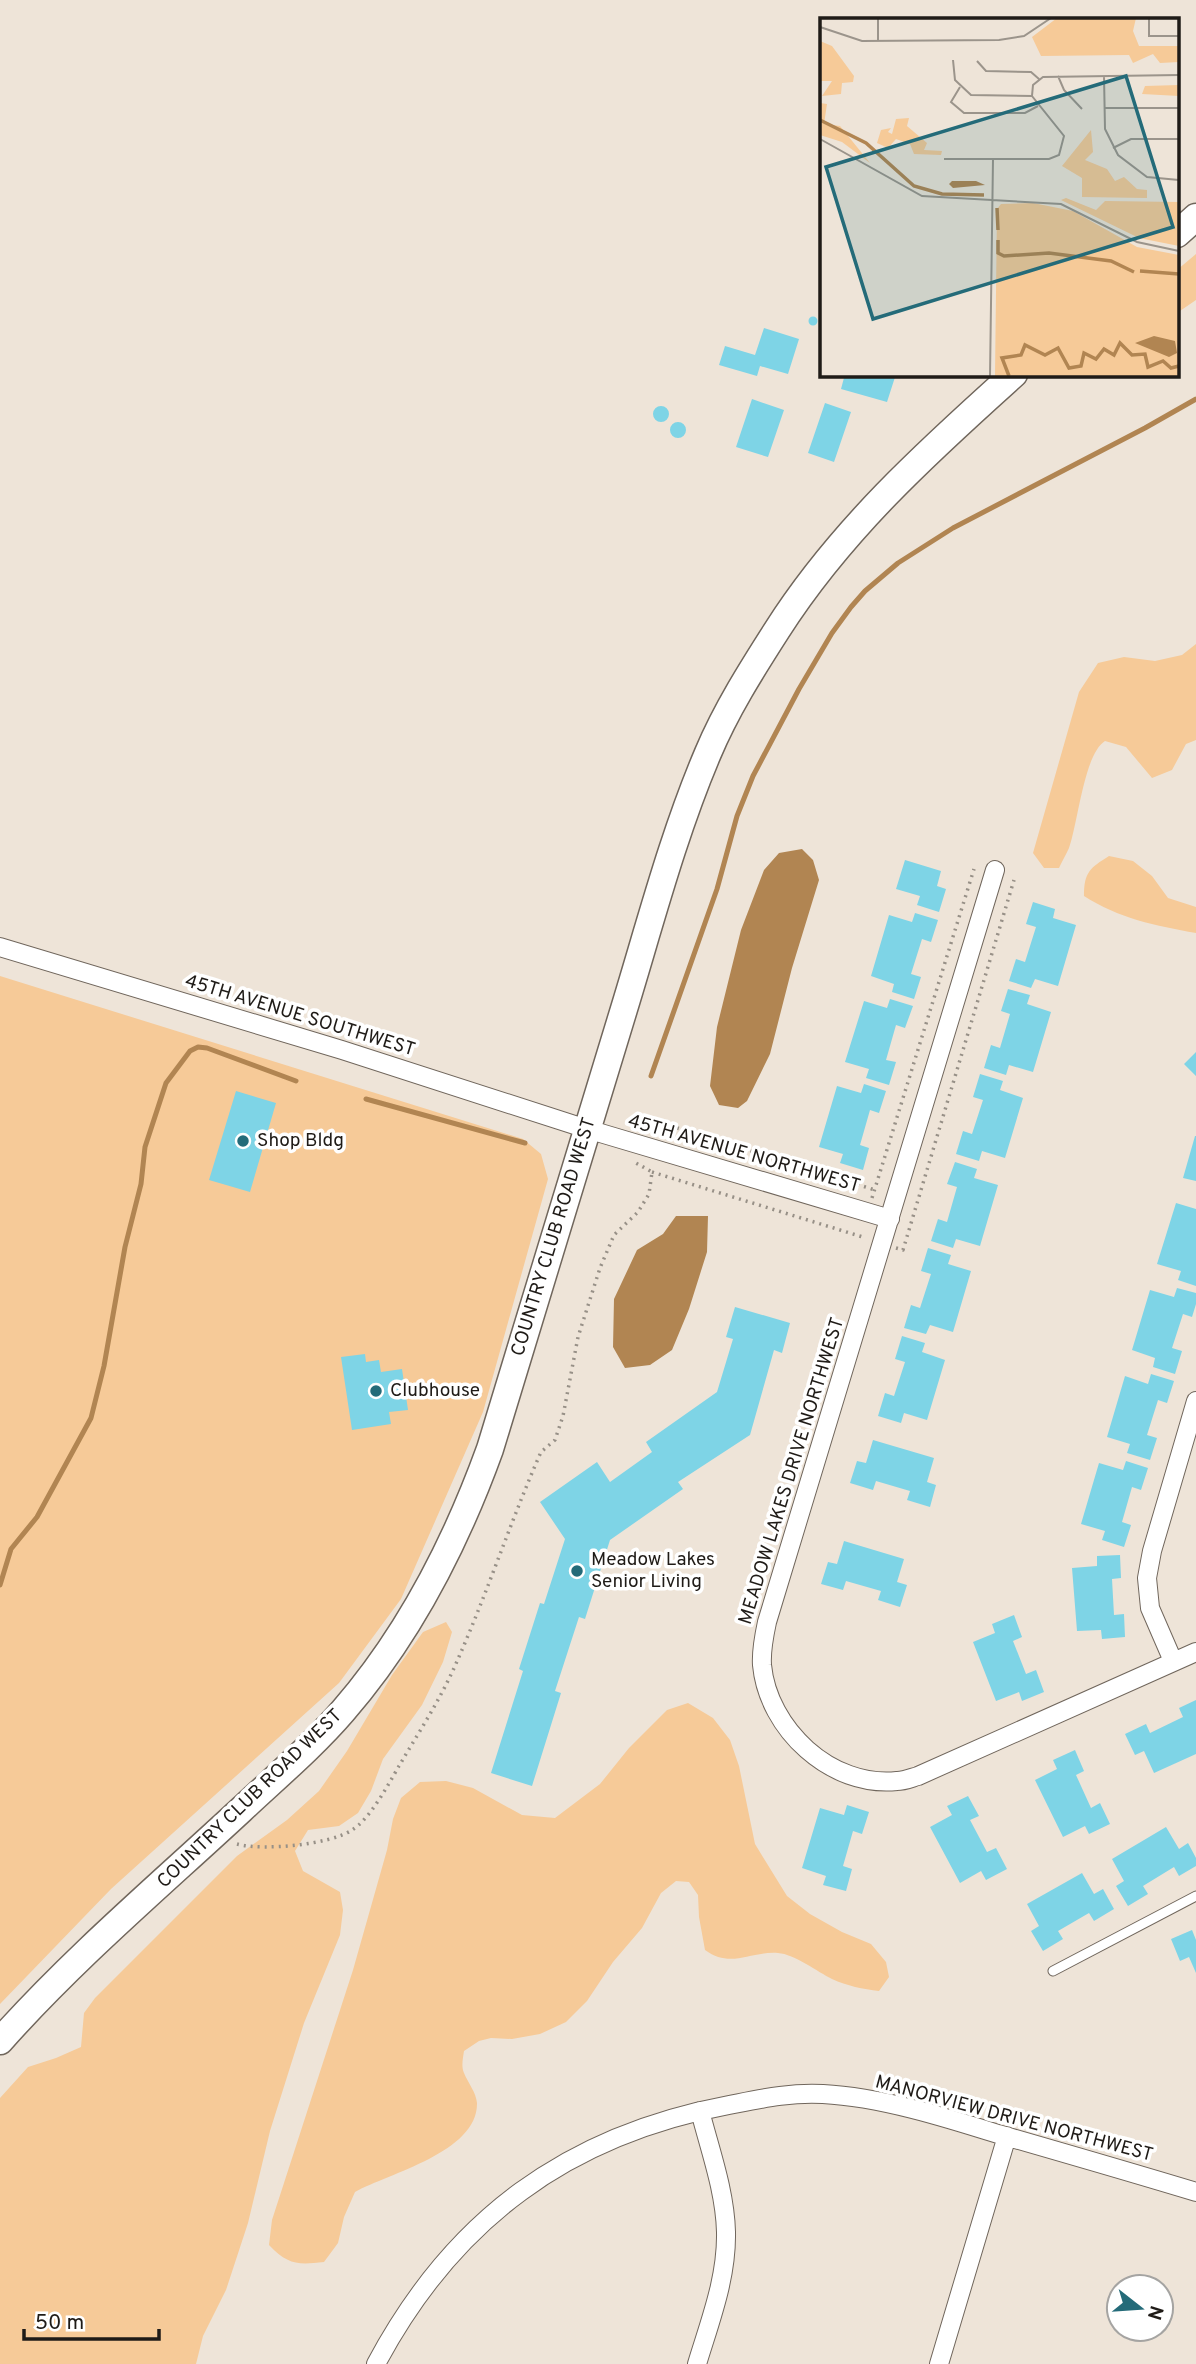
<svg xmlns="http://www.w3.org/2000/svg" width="1196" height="2364" font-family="Overpass,sans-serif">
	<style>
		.green { fill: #f6ca98 }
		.water { fill: #b18552 }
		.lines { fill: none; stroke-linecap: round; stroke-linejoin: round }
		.stream { stroke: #b18552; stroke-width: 5 }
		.building { fill: #7ed4e6 }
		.lane-casing { stroke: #70665c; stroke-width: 11 }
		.street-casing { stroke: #70665c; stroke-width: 20 }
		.secondary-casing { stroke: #70665c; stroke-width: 29 }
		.path { stroke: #979087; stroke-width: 3.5; stroke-dasharray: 2 5; stroke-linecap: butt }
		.lane { stroke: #fff; stroke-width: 9 }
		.street { stroke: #fff; stroke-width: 18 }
		.secondary { stroke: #fff; stroke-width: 26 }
		.poi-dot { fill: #246b79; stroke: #fff; stroke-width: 2.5 }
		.labels { text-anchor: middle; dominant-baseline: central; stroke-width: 7; stroke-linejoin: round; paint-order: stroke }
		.street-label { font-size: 19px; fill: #1f1b17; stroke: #fff }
		.poi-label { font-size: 19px; fill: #1f1b17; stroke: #fff; text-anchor: start }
		.inset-river { fill: none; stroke: #b18552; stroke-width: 3.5 }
		.inset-road { fill: none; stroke: #9b948b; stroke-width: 2 }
		.view { fill: #246b79; fill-opacity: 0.15; stroke: #246b79; stroke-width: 3.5 }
		.inset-edge { fill: none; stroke: #1f1b17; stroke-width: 3.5 }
	</style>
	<rect width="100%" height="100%" fill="#eee4d8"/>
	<!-- green -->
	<path class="green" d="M 1196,254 L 1196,300 L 1177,313 L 1177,270 Z
		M 1196,644 L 1196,740 L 1186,744 L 1172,770 L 1152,778 L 1126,747 L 1105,741 C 1084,754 1078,823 1069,848 C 1066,855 1062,861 1059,868 L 1044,868 L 1033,853 L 1079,692 L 1098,663 L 1124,657 L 1155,661 L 1182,655 Z
		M 1109,856 L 1133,861 L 1152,876 L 1168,898 L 1196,907 L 1196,933 C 1156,926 1118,918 1084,896 C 1084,872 1090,868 1109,856 Z
		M 0,976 L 523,1139 L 541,1154 L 548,1179 L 483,1412 L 401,1599 L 339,1683 L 111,1889 L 0,2004 Z
		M 446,1622 L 452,1632 L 443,1662 L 422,1705 L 383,1759 L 371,1791 L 358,1813 L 339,1826 L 308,1830 L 295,1851 L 303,1871 L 340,1892 L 343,1910 L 340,1935 L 304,2023 L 270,2131 L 248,2223 L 226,2290 L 203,2336 L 196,2364 L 0,2364 L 0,2098 L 28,2067 L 56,2058 L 81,2047 L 84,2013 L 95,1998 L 237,1856 L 287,1820 L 319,1791 L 347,1751 L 392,1675 L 423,1632 Z
		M 688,1703 L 713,1718 L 730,1740 L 739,1766 L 755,1844 L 787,1896 L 810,1914 L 842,1932 L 871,1944 L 886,1962 L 889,1977 L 879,1991 C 863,1989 847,1986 832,1979 C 818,1972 794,1954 778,1953 C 750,1951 731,1969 705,1950 L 699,1917 L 698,1895 L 689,1882 L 676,1881 L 661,1893 L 642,1928 L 613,1962 L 587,2001 L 566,2022 L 540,2034 L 512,2039 L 491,2038 L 479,2041 L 464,2051 C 463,2058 461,2067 464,2073 C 468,2083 476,2092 477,2103 C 478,2152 390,2173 355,2192 L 344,2217 L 338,2243 L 324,2262 C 298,2265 288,2265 269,2245 L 272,2220 L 353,1970 L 387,1850 L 393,1819 L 401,1798 L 420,1782 L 446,1781 L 473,1788 L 522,1815 L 555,1818 L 600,1784 L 629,1748 L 667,1710 Z"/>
	<!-- water -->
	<path class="water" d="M 802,849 L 813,860 L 819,880 L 792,968 L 770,1054 L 747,1101 L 738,1108 L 719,1105 L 710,1086 L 717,1027 L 741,930 L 764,870 L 779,853 Z
		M 676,1216 L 708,1216 L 707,1252 L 689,1309 L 672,1350 L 650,1365 L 625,1368 L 613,1347 L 614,1299 L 637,1250 L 663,1234 Z"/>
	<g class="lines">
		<!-- stream -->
		<path class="stream" d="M 651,1076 L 717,889 L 737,816 L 753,776 L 799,689 L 832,633 L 851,607 L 865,591 L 898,563 L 953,528 L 1145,428 L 1196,399
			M 366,1099 L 525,1143
			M 0,1585 L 11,1549 L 37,1517 L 91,1418 L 104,1366 L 125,1247 L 141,1184 L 145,1147 L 166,1083 L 190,1051 L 198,1047 L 207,1048 L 296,1081"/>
	</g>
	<!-- building -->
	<path class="building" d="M808.5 321a4.5 4.5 0 1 1 9 0a4.5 4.5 0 1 1-9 0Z
		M 764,328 L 799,339 L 788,374 L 760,366 L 757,376 L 719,365 L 725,346 L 755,355 Z
		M 845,374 L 896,374 L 887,402 L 841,389 Z
		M 752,399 L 784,410 L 768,457 L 736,447 Z
		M 825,403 L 851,412 L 834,462 L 808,453 Z
		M653 414a8 8 0 1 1 16 0a8 8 0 1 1-16 0Z
		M670 430a8 8 0 1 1 16 0a8 8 0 1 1-16 0Z
		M 905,860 L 941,871 L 937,886 L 946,889 L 939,912 L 917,905 L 920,896 L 896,889 Z
		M 1033,902 L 1055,909 L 1053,918 L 1076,925 L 1058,986 L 1035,979 L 1031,988 L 1009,981 L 1016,959 L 1025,962 L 1036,927 L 1026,924 Z
		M 915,913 L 938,920 L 931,942 L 922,939 L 911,974 L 921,977 L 914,999 L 892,992 L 894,984 L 871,976 L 889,915 L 912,922 Z
		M 1008,989 L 1030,995 L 1027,1004 L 1051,1012 L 1033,1072 L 1009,1065 L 1006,1075 L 984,1068 L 991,1045 L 1000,1048 L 1010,1014 L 1001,1011 Z
		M 890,999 L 913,1006 L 905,1028 L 896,1025 L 886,1060 L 896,1062 L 889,1085 L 866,1078 L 869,1069 L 845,1062 L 864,1001 L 887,1008 Z
		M 1196,1052 L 1196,1076 L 1184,1064 Z
		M 980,1074 L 1003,1081 L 1000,1090 L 1023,1098 L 1005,1158 L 982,1151 L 979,1161 L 956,1154 L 963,1131 L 972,1134 L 983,1100 L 973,1097 Z
		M 864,1084 L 886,1091 L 879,1113 L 870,1110 L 860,1145 L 869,1148 L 863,1170 L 840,1163 L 843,1154 L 819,1147 L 837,1086 L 861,1093 Z
		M 236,1091 L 276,1103 L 250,1192 L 209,1180 Z
		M 1195,1136 L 1196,1136 L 1196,1181 L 1183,1178 Z
		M 955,1162 L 977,1169 L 974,1178 L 998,1185 L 980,1246 L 956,1239 L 953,1248 L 931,1241 L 938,1219 L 947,1222 L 957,1187 L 947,1184 Z
		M 1176,1203 L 1196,1209 L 1196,1286 L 1178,1280 L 1181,1271 L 1157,1264 Z
		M 928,1248 L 951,1255 L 948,1264 L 971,1271 L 953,1332 L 930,1325 L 926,1334 L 904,1328 L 911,1305 L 920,1308 L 931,1274 L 921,1271 Z
		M 1177,1288 L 1196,1293 L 1196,1304 L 1192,1317 L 1183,1314 L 1172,1348 L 1182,1351 L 1175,1374 L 1153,1367 L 1155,1358 L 1132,1350 L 1150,1290 L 1174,1297 Z
		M 735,1307 L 790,1323 L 782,1353 L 774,1350 L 750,1435 L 678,1482 L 683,1489 L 610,1540 L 585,1619 L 579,1617 L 555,1691 L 561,1693 L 532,1786 L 491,1773 L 523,1671 L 519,1669 L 540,1603 L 544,1604 L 565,1539 L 540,1502 L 597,1462 L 610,1482 L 652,1452 L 646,1442 L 717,1392 L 733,1339 L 726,1337 Z
		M 902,1336 L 925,1343 L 922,1352 L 945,1360 L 927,1420 L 904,1413 L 901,1423 L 878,1416 L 885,1393 L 894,1396 L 905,1362 L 895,1359 Z
		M 365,1354 L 366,1362 L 379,1360 L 381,1372 L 402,1369 L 408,1410 L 389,1412 L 391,1424 L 352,1430 L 341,1357 Z
		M 1151,1374 L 1174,1381 L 1167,1403 L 1158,1400 L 1147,1435 L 1157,1438 L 1150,1460 L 1127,1453 L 1130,1444 L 1107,1437 L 1125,1376 L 1148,1384 Z
		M 873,1440 L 934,1458 L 927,1482 L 936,1485 L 930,1507 L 907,1500 L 910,1491 L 876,1481 L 873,1490 L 850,1483 L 857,1461 L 866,1463 Z
		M 1126,1461 L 1148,1468 L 1141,1490 L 1132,1487 L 1122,1522 L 1131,1525 L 1124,1547 L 1102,1540 L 1105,1531 L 1081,1524 L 1099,1463 L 1123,1470 Z
		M 844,1541 L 904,1559 L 897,1582 L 907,1585 L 900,1607 L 878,1600 L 881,1591 L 846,1581 L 843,1590 L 821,1584 L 828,1562 L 837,1564 Z
		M 1120,1555 L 1121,1578 L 1112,1579 L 1114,1615 L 1124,1614 L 1125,1637 L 1102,1639 L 1101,1630 L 1077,1631 L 1072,1568 L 1097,1566 L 1097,1556 Z
		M 1014,1615 L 1022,1637 L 1013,1641 L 1026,1674 L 1036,1670 L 1044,1692 L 1022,1701 L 1019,1692 L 996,1701 L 973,1642 L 995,1633 L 992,1624 Z
		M 1196,1700 L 1196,1754 L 1154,1773 L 1144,1751 L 1135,1755 L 1125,1734 L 1146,1724 L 1150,1733 L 1183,1717 L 1179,1708 Z
		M 1075,1750 L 1084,1771 L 1076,1775 L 1091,1808 L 1100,1803 L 1110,1824 L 1089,1834 L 1085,1826 L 1063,1837 L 1035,1780 L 1057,1769 L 1053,1760 Z
		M 968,1796 L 979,1816 L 970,1820 L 987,1852 L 996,1848 L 1007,1869 L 986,1880 L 981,1871 L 960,1883 L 930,1827 L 952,1815 L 947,1806 Z
		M 847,1805 L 869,1812 L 862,1834 L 853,1831 L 843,1866 L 852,1869 L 846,1891 L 823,1885 L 826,1876 L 802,1868 L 820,1808 L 844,1815 Z
		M 1166,1827 L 1179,1849 L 1188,1843 L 1196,1858 L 1196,1866 L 1179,1876 L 1174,1867 L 1143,1886 L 1148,1894 L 1128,1906 L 1116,1886 L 1124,1881 L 1112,1859 Z
		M 1082,1873 L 1094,1894 L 1103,1889 L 1114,1909 L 1094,1921 L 1089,1913 L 1058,1931 L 1063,1939 L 1043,1951 L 1031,1931 L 1039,1926 L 1027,1904 Z
		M 1192,1930 L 1196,1940 L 1196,1973 L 1189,1957 L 1180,1961 L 1171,1939 Z"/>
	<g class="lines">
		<defs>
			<path id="lane" d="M 1053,1971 L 1196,1896"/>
			<path id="street" d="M 995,870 L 767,1622 C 764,1636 761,1651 762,1665 C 768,1729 831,1788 897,1781 C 904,1781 911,1778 918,1776 L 1196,1652
				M 0,947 L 342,1050 L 587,1129 L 890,1219
				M 1173,1661 L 1150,1608 L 1147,1578 L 1152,1551 L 1196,1401
				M 376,2364 C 453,2219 568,2135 729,2105 C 760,2099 791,2092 823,2094 C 880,2097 944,2117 998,2134 C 1064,2153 1130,2172 1196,2192
				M 697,2364 C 710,2321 727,2278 726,2232 C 725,2191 710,2150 700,2111
				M 939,2364 L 1007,2136"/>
			<path id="secondary" d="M 1177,234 L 1196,217
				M 0,2041 C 74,1958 159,1886 241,1810 C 275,1778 312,1747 343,1711 C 409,1635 456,1543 490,1449 C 535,1303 579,1156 624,1009 C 650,924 673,835 708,753 C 726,710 752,669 777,630 C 840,531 927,452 1014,374"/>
		</defs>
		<!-- lane casing -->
		<use href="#lane" class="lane-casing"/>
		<!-- street casing -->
		<use href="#street" class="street-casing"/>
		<!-- secondary casing -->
		<use href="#secondary" class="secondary-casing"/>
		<!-- path -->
		<path class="path" d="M 637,1125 L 639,1116 L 875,1190
			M 652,1172 L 866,1238
			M 872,1198 L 974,869
			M 896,1248 L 903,1250 L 1014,880
			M 237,1844 C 263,1851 329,1845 352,1830 C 370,1819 388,1785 399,1766 C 419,1732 442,1697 458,1659 C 488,1591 511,1520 541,1452 L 555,1440 L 563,1416 L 578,1337 L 600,1268 L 614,1235 L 638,1212 L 649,1194 L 652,1172 L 636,1163"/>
		<!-- lane -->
		<use href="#lane" class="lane"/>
		<!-- street -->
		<use href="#street" class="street"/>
		<!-- secondary -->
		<use href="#secondary" class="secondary"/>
	</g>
	<!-- markers -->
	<g class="poi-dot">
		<circle cx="243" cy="1141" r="7"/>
		<circle cx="376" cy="1391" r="7"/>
		<circle cx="577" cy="1571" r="7"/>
	</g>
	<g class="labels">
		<!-- street labels -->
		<g class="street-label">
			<text transform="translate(300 1016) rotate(17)">45TH AVENUE SOUTHWEST</text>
			<text transform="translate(744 1154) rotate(16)">45TH AVENUE NORTHWEST</text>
			<text transform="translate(554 1237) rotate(-73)">COUNTRY CLUB ROAD WEST</text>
			<text transform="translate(792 1471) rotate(-73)">MEADOW LAKES DRIVE NORTHWEST</text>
			<text transform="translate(250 1799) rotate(-44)">COUNTRY CLUB ROAD WEST</text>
			<text transform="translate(1014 2119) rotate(15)">MANORVIEW DRIVE NORTHWEST</text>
		</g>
		<!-- poi labels -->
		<g class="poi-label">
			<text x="257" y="1141">Shop Bldg</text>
			<text x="390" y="1391">Clubhouse</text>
			<text x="591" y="1560">Meadow Lakes<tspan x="591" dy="22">Senior Living</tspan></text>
		</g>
	</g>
	<!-- overview -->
	<g transform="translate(820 18)">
		<rect width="359" height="359" fill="#eee4d8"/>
		<path d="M 237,0 L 316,0 L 313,13 L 319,28 L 359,28 L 359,44 L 340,45 L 333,36 L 313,45 L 309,37 L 221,38 L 212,19 ZM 0,23 L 12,28 L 34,58 L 33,64 L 22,65 L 21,76 L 2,78 L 12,63 L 0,63 ZM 359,67 L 359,78 L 322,76 L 325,68 ZM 0,85 L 7,86 L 4,106 L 20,108 L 50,145 L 22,124 L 0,117 ZM 89,100 L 87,108 L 107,125 L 104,132 L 122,133 L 121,137 L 94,136 L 90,126 L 76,121 L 68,130 L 57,125 L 61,112 L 71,110 L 68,114 L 72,116 L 76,101 ZM 271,112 L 273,134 L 265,142 L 287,151 L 295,163 L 304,159 L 317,171 L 327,172 L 327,180 L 262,179 L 262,160 L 242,148 ZM 246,180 L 276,192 L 285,183 L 359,184 L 359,228 L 319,220 L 241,182 ZM 213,185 L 253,193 L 317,229 L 359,237 L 359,358 L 175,358 L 177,191 L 181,186 Z" fill="#f6ca98"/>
		<path d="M 132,163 L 156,163 L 165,167 L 133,170 L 129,166 ZM 334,318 L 355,323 L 357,335 L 349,339 L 315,325 Z" fill="#b18552"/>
		<path class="inset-river" d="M 0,102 L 46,125 L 94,168 L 122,176 L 164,177M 177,190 L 178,212M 178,222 L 178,235 L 184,238 L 229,235 L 291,243 L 314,254M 320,253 L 359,256M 189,358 L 182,340 L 201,337 L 205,327 L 225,337 L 238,330 L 249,350 L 261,348 L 264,335 L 276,341 L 284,331 L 294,337 L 300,325 L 312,337 L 325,336 L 328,349 L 343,343 L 351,350 L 359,348"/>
		<path class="inset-road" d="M 58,0 L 58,23M 329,0 L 329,18 L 359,18M 0,9 L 42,23 L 179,22 L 204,18 L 231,0M 133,42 L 135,62 L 151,77 L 212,78M 157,43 L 166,53 L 211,54 L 219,61M 238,58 L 244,72 L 262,91M 284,58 L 285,111 L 298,137 L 327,159 L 359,162M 140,69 L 131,84 L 144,95 L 205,95 L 218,88M 285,90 L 359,90M 0,121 L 102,178 L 241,186 L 317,224 L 359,233M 293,130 L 311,121 L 359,121M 124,141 L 229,141 L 239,137 L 244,118 L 212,78 L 213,67 L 223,59 L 359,57M 170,358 L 173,141"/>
		<path class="view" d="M 306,58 L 353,209 L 53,301 L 6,149 Z"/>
		<rect width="359" height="359" class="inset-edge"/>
	</g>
	<!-- north arrow -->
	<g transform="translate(1140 2308) rotate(107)"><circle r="33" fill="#ffffff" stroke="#a5a4a2" stroke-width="2"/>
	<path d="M0-5L12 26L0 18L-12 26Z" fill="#246b79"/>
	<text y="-10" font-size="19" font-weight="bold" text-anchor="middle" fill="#1f1b17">N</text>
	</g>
	<!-- scale -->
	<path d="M24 2329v10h135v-10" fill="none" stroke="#1f1b17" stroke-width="3.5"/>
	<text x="35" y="2329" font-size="21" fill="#1f1b17" stroke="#ffffff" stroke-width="5" paint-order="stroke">50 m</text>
</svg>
